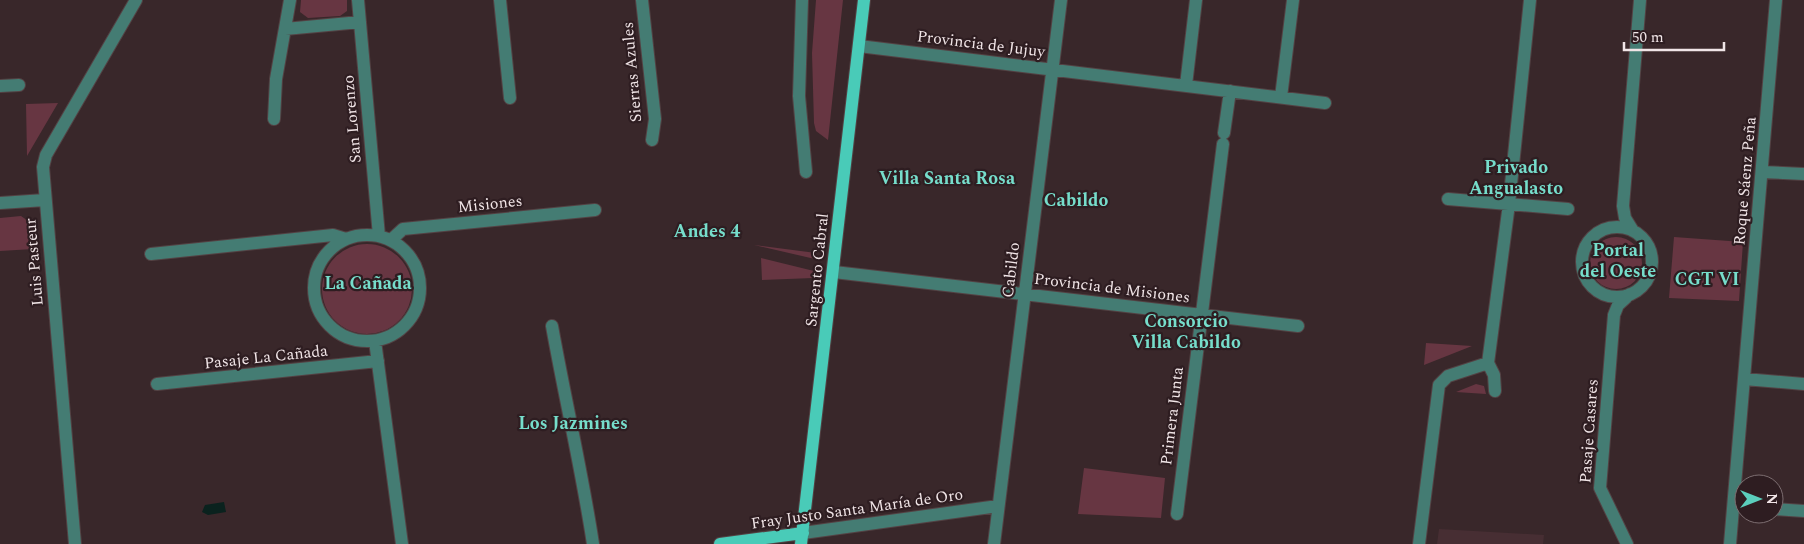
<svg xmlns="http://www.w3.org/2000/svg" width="1804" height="544" font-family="Spectral,serif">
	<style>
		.built { fill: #472e33 }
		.green { fill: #673642 }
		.water { fill: #0a221e }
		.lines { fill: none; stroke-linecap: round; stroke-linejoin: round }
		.minor-casing { stroke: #534244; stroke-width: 14 }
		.major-casing { stroke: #534244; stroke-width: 14 }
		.minor { stroke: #447c73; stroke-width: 12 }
		.major { stroke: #49cbb8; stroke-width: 12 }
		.labels { text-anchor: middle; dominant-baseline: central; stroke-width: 4.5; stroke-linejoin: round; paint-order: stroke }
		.street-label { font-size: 16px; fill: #f1e5e7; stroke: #2e1d21 }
		.neighbourhood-label { font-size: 18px; font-weight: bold; fill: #76ddcb; stroke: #2e1d21 }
	</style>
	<rect width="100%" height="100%" fill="#39272a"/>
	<!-- built -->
	<path class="built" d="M 1439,529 L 1544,535 L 1543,544 L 1437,544 Z"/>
	<!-- green -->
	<path class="green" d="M 301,0 L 347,0 L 347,11 L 340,16 L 308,18 L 300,12 Z
		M 816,0 L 843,0 L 828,140 L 816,131 L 814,123 L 812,53 Z
		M 58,103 L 27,156 L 26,104 Z
		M 21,216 L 31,223 L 33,249 L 0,251 L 0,218 Z
		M1590 263a26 26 0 1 1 52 0a26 26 0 1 1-52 0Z
		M 1674,237 L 1743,242 L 1739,301 L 1669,298 Z
		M322 289a45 45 0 1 1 90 0a45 45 0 1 1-90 0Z
		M 754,245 L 816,253 L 815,259 Z
		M 761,258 L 814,271 L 813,278 L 762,280 Z
		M 1426,343 L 1472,346 L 1424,365 Z
		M 1476,384 L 1484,386 L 1486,394 L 1456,392 Z
		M 1084,468 L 1165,478 L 1161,518 L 1078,514 Z"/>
	<!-- water -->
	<path class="water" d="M 224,502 L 226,512 L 208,515 L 202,512 L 205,505 Z"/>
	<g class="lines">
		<defs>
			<path id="minor" d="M 358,0 L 379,236
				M 500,0 L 510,98
				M 642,0 L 655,119 L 652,140
				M 802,0 L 799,96 L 806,172
				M 285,29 L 360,22
				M 859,46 L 1325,103
				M 1186,85 L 1196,0
				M 0,86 L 19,85
				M 1281,97 L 1293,0
				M 274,119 L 276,79 L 290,0
				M 1224,133 L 1230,91
				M 1762,172 L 1804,174
				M 1448,199 L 1568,209
				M 0,203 L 45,200
				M1582 262a35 35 0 1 1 70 0a35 35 0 1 1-70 0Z
				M 1633,231 L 1625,218 L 1623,206 L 1640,0
				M314 288a53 53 0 1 1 106 0a53 53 0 1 1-106 0Z
				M 391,240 L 403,229 L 595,210
				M 151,254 L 333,235 L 346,239
				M 834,272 L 1298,326
				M 552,326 C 565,399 582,471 593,544
				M 375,341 L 402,544
				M 1744,379 L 1804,384
				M 157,384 L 378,361
				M 1495,391 L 1494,375 L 1488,363 L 1509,204 L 1530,0
				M 1774,509 L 1804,511
				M 1177,514 L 1223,144
				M 803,533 L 998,506
				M 75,544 L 43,167 L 46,155 L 136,0
				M 994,544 L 1061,0
				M 1419,544 L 1439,385 L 1448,376 L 1488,363
				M 1627,544 L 1600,488 L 1614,315 L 1618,305 L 1630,294
				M 1730,544 L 1776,0"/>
			<path id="major" d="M 720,544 L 803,533
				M 801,544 L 864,0"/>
		</defs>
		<!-- minor casing -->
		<use href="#minor" class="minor-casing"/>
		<!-- major casing -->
		<use href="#major" class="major-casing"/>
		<!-- minor -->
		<use href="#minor" class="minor"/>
		<!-- major -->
		<use href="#major" class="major"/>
	</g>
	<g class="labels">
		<!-- street labels -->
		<g class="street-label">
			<text transform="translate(981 44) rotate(7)">Provincia de Jujuy</text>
			<text transform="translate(632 72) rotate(-95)">Sierras Azules</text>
			<text transform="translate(352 119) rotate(-95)">San Lorenzo</text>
			<text transform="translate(1745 181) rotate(-85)">Roque Sáenz Peña</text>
			<text transform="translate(490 204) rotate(-6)">Misiones</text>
			<text transform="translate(34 262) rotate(-95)">Luis Pasteur</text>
			<text transform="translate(817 270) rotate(-84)">Sargento Cabral</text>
			<text transform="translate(1011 270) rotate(-83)">Cabildo</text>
			<text transform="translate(1112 288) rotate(7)">Provincia de Misiones</text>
			<text transform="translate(266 357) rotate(-6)">Pasaje La Cañada</text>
			<text transform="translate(1172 416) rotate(-83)">Primera Junta</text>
			<text transform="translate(1589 431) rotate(-86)">Pasaje Casares</text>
			<text transform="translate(857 509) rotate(-8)">Fray Justo Santa María de Oro</text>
		</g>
		<!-- neighbourhood labels -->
		<g class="neighbourhood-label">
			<text x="1516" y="167">Privado<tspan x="1516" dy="21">Angualasto</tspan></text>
			<text x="947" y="178">Villa Santa Rosa</text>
			<text x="1076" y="200">Cabildo</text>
			<text x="707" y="231">Andes 4</text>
			<text x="1618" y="250">Portal<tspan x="1618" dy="21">del Oeste</tspan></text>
			<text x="1707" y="279">CGT VI</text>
			<text x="368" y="283">La Cañada</text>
			<text x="1186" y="321">Consorcio<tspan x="1186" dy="21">Villa Cabildo</tspan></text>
			<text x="573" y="423">Los Jazmines</text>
		</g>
	</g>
	<!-- north arrow -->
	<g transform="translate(1759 499) rotate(90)"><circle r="24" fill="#2e1d21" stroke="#7c6d70"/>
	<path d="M0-4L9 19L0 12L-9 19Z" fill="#5bcebc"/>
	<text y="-8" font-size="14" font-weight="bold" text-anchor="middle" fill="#f1e5e7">N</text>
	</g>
	<!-- scale -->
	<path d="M1624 42v8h100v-8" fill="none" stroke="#f1e5e7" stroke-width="2.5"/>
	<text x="1632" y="42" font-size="15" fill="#f1e5e7" stroke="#2e1d21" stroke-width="4" paint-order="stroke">50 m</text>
</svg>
